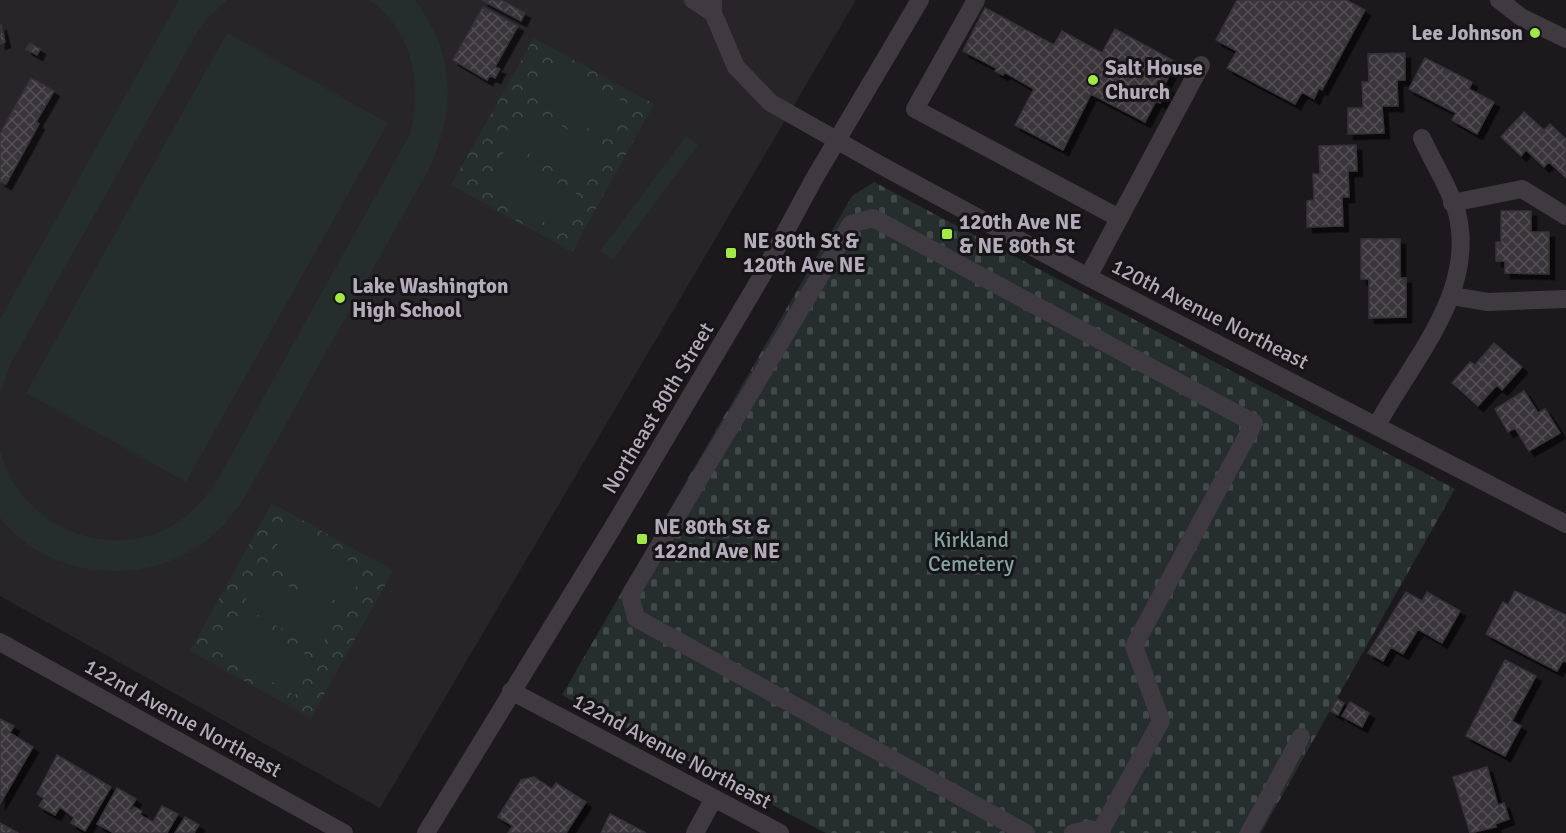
<svg xmlns="http://www.w3.org/2000/svg" width="1566" height="833" font-family="Signika,sans-serif">
	<style>
		.built { fill: #272528 }
		.cemetery { fill: url(#cemetery-stones) }
		.park { fill: url(#park-crowns) }
		.pitch { fill: #252e2d }
		.building { fill: url(#building-cross-hatch); stroke: #363337; stroke-width: 1.5; filter: url(#shadow) }
		.lines { fill: none; stroke-linecap: round; stroke-linejoin: round }
		.minor { stroke: #3e3a40; stroke-width: 18 }
		.poi-dot { fill: #a1e943; stroke: #161416; stroke-width: 2 }
		.labels { text-anchor: middle; dominant-baseline: central; stroke-width: 6; stroke-linejoin: round; paint-order: stroke }
		.poi-label { font-size: 21px; font-weight: bold; fill: #b3acba; stroke: #161416; text-anchor: start }
		.street-label { font-size: 21px; fill: #b3acba; stroke: #161416 }
		.park-label { font-size: 21px; fill: #84a49f; stroke: #161416 }
	</style>
	<defs>
		<pattern id="cemetery-stones" width="16" height="16" patternUnits="userSpaceOnUse" patternTransform="scale(1.5)"><rect width="16" height="16" fill="#252e2d"/><path d="M2 7V4a2 2 0 0 1 4 0v3zM10 15v-3a2 2 0 0 1 4 0v3z" fill="#424a49"/></pattern>
		<pattern id="park-crowns" width="20" height="18" patternUnits="userSpaceOnUse" patternTransform="scale(1.5)"><rect width="20" height="18" fill="#252e2d"/><path d="M2 6a3 3 0 1 1 6 0M12 15a3 3 0 1 1 6 0" fill="none" stroke="#424a49"/></pattern>
		<pattern id="building-cross-hatch" width="8" height="8" patternUnits="userSpaceOnUse" patternTransform="scale(1.5)"><rect width="8" height="8" fill="#39363a"/><path d="M0 0l8 8M0 8l8-8" fill="none" stroke="#535054"/></pattern>
		<filter id="shadow"><feDropShadow dx="5.5" dy="5.5" stdDeviation="0" flood-color="#0009"/></filter>
	</defs>
	<rect width="100%" height="100%" fill="#1b191b"/>
	<!-- built -->
	<path class="built" d="M 0,0 L 856,0 L 380,808 L 0,596 Z"/>
	<!-- cemetery -->
	<path class="cemetery" d="M 874,182 L 1455,489 L 1261,833 L 826,833 L 562,695 L 852,196 Z"/>
	<!-- park -->
	<path class="park" d="M 534,38 L 654,104 L 572,252 L 451,185 Z
		M 272,503 L 393,571 L 311,718 L 190,651 Z"/>
	<!-- pitch -->
	<path class="pitch" d="M 179,0 L 227,0 L 207,19 L 195,36 L 11,363 L 0,394 L 0,319 Z
		M 370,0 L 415,0 C 455,55 457,108 429,169 L 246,495 C 233,515 219,532 200,545 C 139,588 46,577 0,518 L 0,450 C 15,514 85,554 148,536 C 179,527 201,506 218,479 L 410,134 C 423,86 413,31 370,0 Z
		M 227,33 L 388,123 L 186,482 L 26,393 Z
		M 553,62 L 629,105 L 609,140 L 533,97 Z
		M 530,108 L 605,151 L 586,186 L 509,143 Z
		M 686,136 L 698,145 L 613,260 L 600,251 Z
		M 504,152 L 580,196 L 560,231 L 484,187 Z
		M 288,526 L 365,570 L 345,606 L 268,561 Z
		M 262,571 L 339,615 L 319,650 L 242,606 Z
		M 237,616 L 315,660 L 295,695 L 217,651 Z"/>
	<!-- building -->
	<path class="building" d="M 482,0 L 501,0 L 525,13 L 521,21 Z
		M 1237,0 L 1346,0 L 1365,10 L 1322,90 L 1319,88 L 1314,99 L 1302,92 L 1295,104 L 1227,68 L 1237,51 L 1216,40 Z
		M 483,7 L 518,26 L 495,67 L 500,69 L 495,78 L 490,75 L 487,80 L 453,60 Z
		M 985,8 L 1054,45 L 1062,31 L 1102,53 L 1115,29 L 1176,62 L 1164,86 L 1168,88 L 1160,103 L 1156,101 L 1145,122 L 1091,94 L 1063,150 L 1015,125 L 1034,89 L 1004,72 L 1003,75 L 995,71 L 996,68 L 963,51 Z
		M 1,25 L 5,42 L 0,44 L 0,25 Z
		M 30,43 L 40,49 L 37,55 L 26,49 Z
		M 1405,53 L 1405,80 L 1397,80 L 1398,106 L 1382,106 L 1384,133 L 1348,134 L 1348,108 L 1363,108 L 1362,82 L 1369,82 L 1368,54 Z
		M 1425,58 L 1472,82 L 1469,89 L 1494,102 L 1477,134 L 1452,120 L 1456,113 L 1409,89 Z
		M 31,78 L 54,91 L 36,122 L 39,124 L 6,184 L 0,181 L 0,134 Z
		M 1524,112 L 1544,130 L 1550,124 L 1566,139 L 1566,178 L 1549,162 L 1544,167 L 1526,150 L 1521,156 L 1501,137 Z
		M 1356,145 L 1357,171 L 1348,171 L 1349,197 L 1342,197 L 1343,226 L 1307,227 L 1307,201 L 1314,200 L 1313,174 L 1320,174 L 1319,146 Z
		M 1501,211 L 1531,211 L 1531,232 L 1549,232 L 1549,274 L 1505,273 L 1505,261 L 1496,261 L 1496,242 L 1501,242 Z
		M 1361,239 L 1400,239 L 1400,278 L 1406,278 L 1406,317 L 1369,318 L 1369,279 L 1361,279 Z
		M 1494,343 L 1522,367 L 1502,390 L 1497,385 L 1478,406 L 1452,383 L 1470,362 L 1475,365 Z
		M 1524,391 L 1538,413 L 1545,409 L 1560,433 L 1529,451 L 1515,428 L 1508,432 L 1495,409 Z
		M 1515,591 L 1566,615 L 1566,662 L 1563,661 L 1557,671 L 1486,634 L 1503,602 L 1508,605 Z
		M 1406,592 L 1422,601 L 1427,592 L 1460,611 L 1442,643 L 1418,629 L 1403,654 L 1391,647 L 1383,661 L 1368,653 Z
		M 1505,660 L 1536,676 L 1512,721 L 1521,726 L 1505,756 L 1466,736 Z
		M 1337,699 L 1344,703 L 1338,715 L 1331,711 Z
		M 1350,702 L 1369,713 L 1362,727 L 1342,716 Z
		M 0,719 L 14,726 L 10,733 L 33,747 L 0,804 Z
		M 57,755 L 111,787 L 85,831 L 71,823 L 74,818 L 60,807 L 55,815 L 39,806 L 44,798 L 37,794 Z
		M 1487,767 L 1498,805 L 1504,803 L 1509,819 L 1495,824 L 1496,827 L 1470,833 L 1453,777 Z
		M 534,777 L 552,789 L 556,783 L 586,802 L 566,833 L 508,833 L 513,826 L 498,817 L 521,780 Z
		M 117,788 L 136,799 L 130,809 L 132,810 L 134,807 L 142,811 L 140,815 L 153,822 L 162,806 L 178,814 L 167,833 L 114,833 L 97,824 Z
		M 610,814 L 646,833 L 601,833 Z
		M 185,817 L 199,825 L 194,833 L 175,833 Z
		M 0,823 L 18,833 L 0,833 Z"/>
	<g class="lines">
		<!-- minor -->
		<path class="minor" d="M 693,0 L 713,13
			M 713,0 L 713,13 L 736,67 L 771,103 L 884,167 L 1088,277 L 1566,524
			M 976,0 L 915,109 L 1119,218
			M 1499,0 L 1521,17 L 1566,39
			M 1452,203 L 1522,189 L 1566,216
			M 1088,277 L 1201,65
			M 1452,296 L 1488,302 L 1566,299
			M 1377,425 C 1412,360 1477,292 1457,213 C 1451,190 1432,161 1422,138
			M 0,642 L 344,833
			M 511,691 L 780,833
			M 426,833 L 613,527 L 760,279 L 814,179 L 920,0
			M 695,833 L 714,798
			M 1026,833 L 636,618 L 630,595 L 851,224 L 873,218 L 1254,423 L 1134,646 L 1161,721 L 1100,832
			M 1073,833 L 1090,829 L 1102,833
			M 1249,833 L 1301,737"/>
	</g>
	<!-- markers -->
	<g class="poi-dot">
		<circle cx="1535" cy="33" r="6"/>
		<circle cx="1093" cy="80" r="6"/>
		<rect x="941" y="228" width="12" height="12" rx="3"/>
		<rect x="725" y="247" width="12" height="12" rx="3"/>
		<circle cx="340" cy="298" r="6"/>
		<rect x="636" y="533" width="12" height="12" rx="3"/>
	</g>
	<g class="labels">
		<!-- poi labels -->
		<g class="poi-label">
			<text x="1523" y="33" text-anchor="end">Lee Johnson</text>
			<text x="1105" y="68">Salt House<tspan x="1105" dy="24">Church</tspan></text>
			<text x="959" y="222">120th Ave NE<tspan x="959" dy="24">&amp; NE 80th St</tspan></text>
			<text x="743" y="241">NE 80th St &amp;<tspan x="743" dy="24">120th Ave NE</tspan></text>
			<text x="352" y="286">Lake Washington<tspan x="352" dy="24">High School</tspan></text>
			<text x="654" y="527">NE 80th St &amp;<tspan x="654" dy="24">122nd Ave NE</tspan></text>
		</g>
		<!-- street labels -->
		<g class="street-label">
			<text transform="translate(1210 314) rotate(27)">120th Avenue Northeast</text>
			<text transform="translate(658 408) rotate(-59)">Northeast 80th Street</text>
			<text transform="translate(183 718) rotate(29)">122nd Avenue Northeast</text>
			<text transform="translate(672 751) rotate(28)">122nd Avenue Northeast</text>
		</g>
		<!-- park labels -->
		<g class="park-label">
			<text x="971" y="540">Kirkland<tspan x="971" dy="24">Cemetery</tspan></text>
		</g>
	</g>
</svg>
